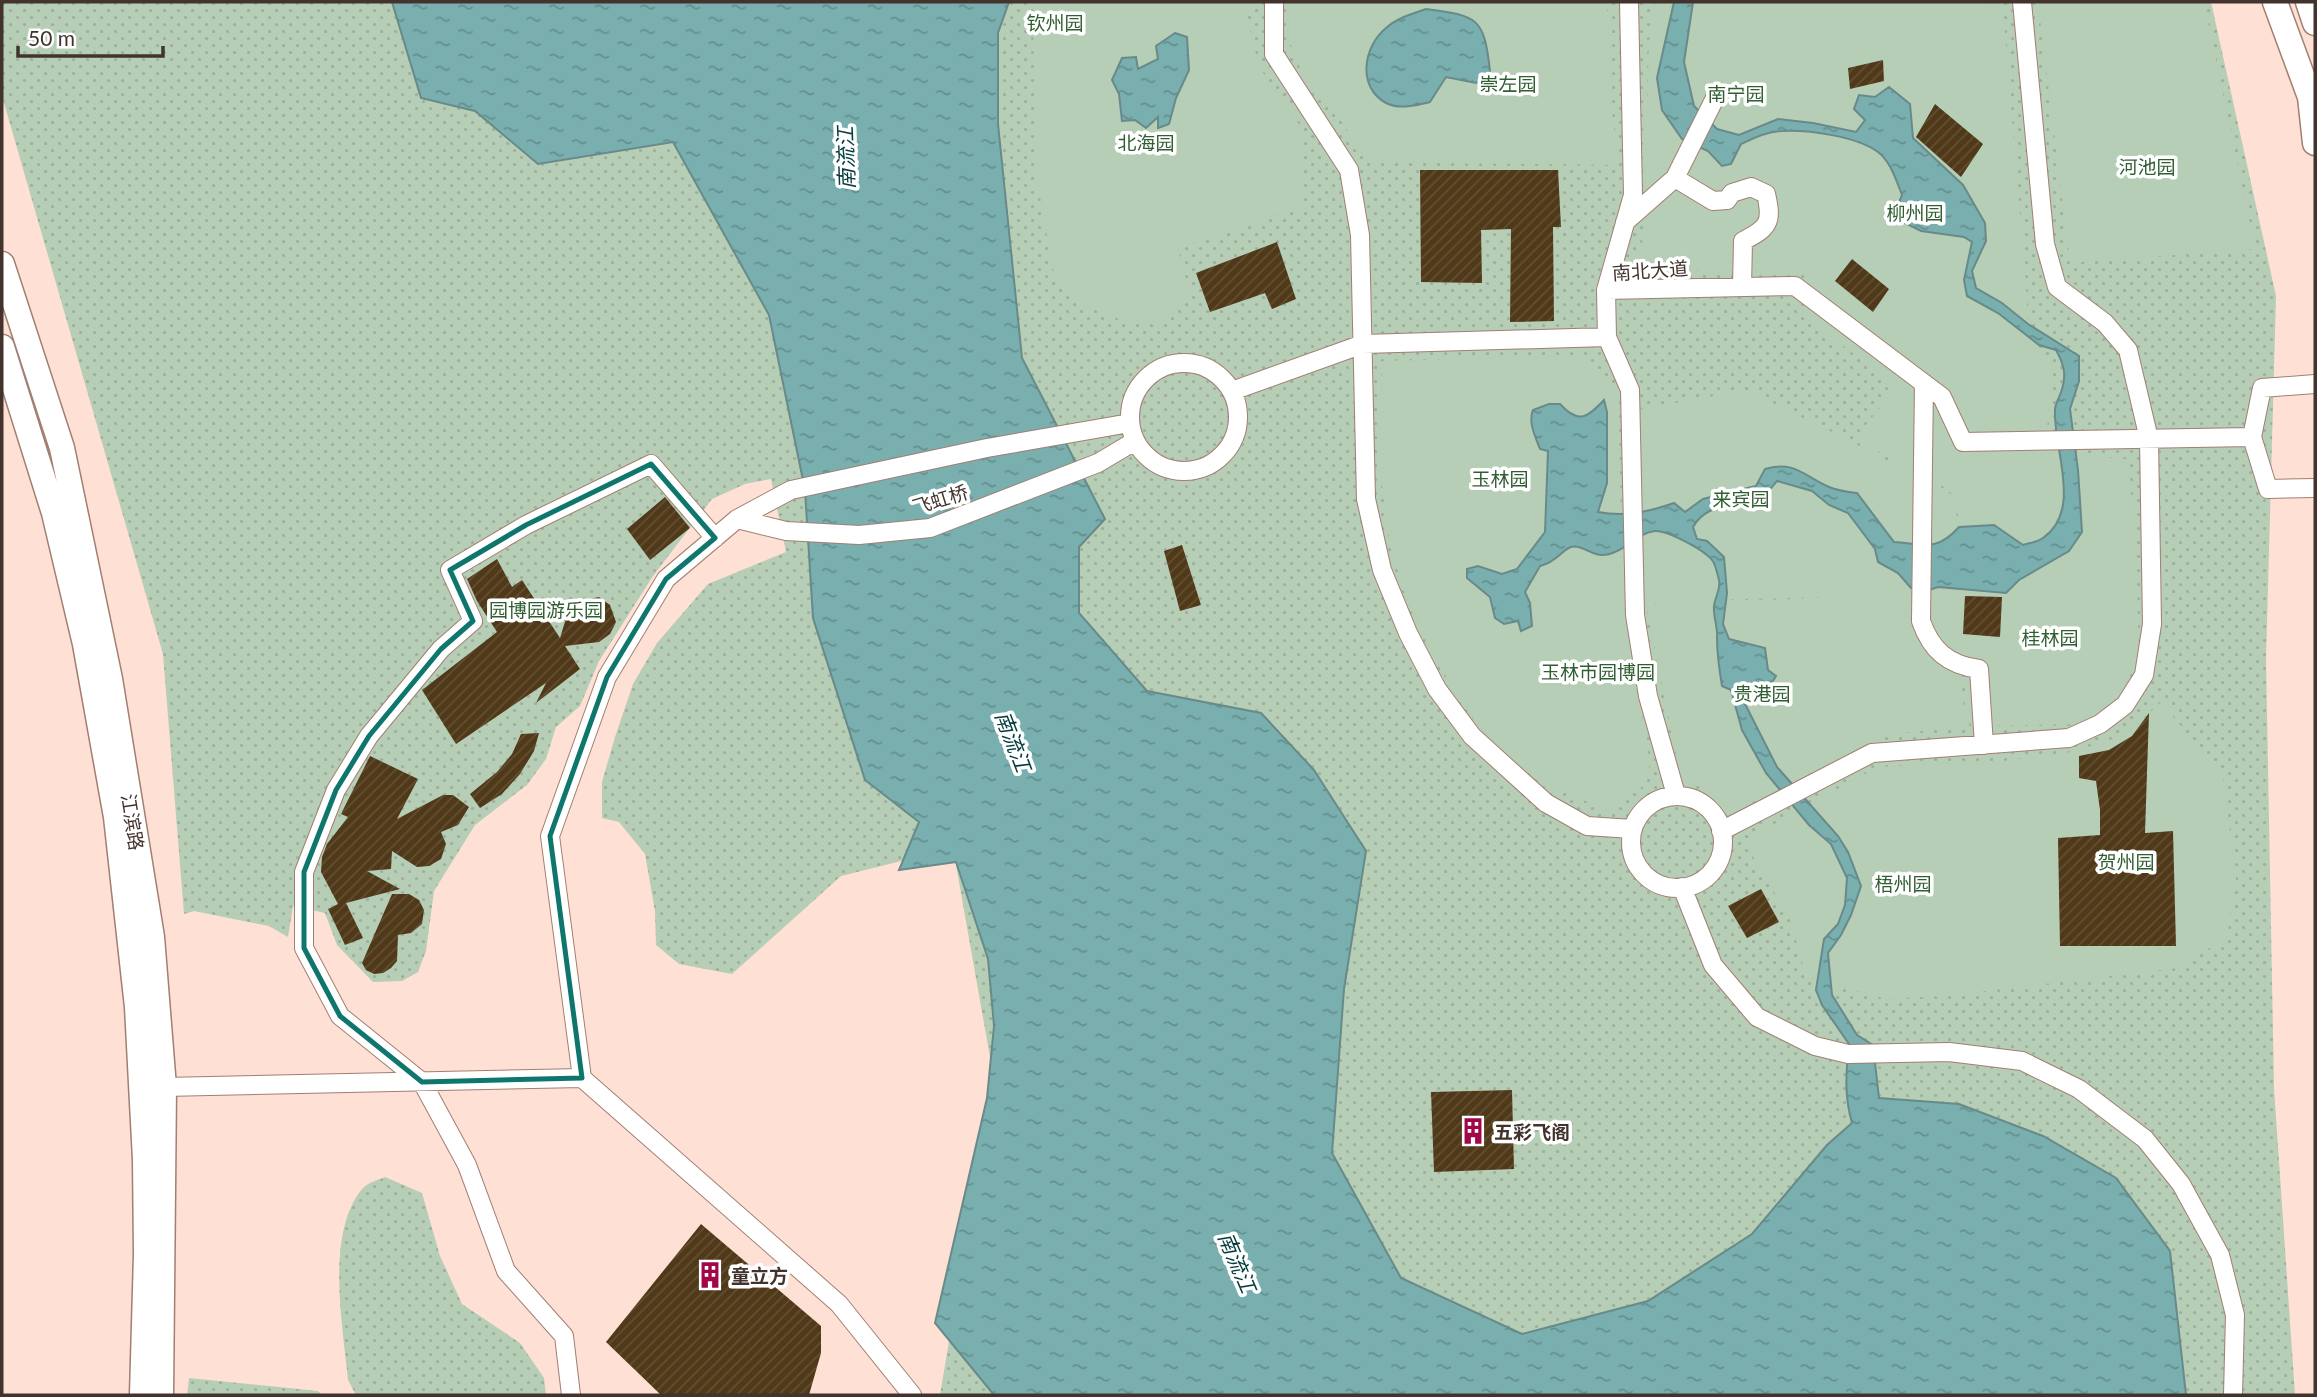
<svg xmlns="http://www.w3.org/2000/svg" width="2317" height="1397" font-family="Lato,'Noto Sans SC',sans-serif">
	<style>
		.grass { fill: url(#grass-dots) }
		.garden { fill: #b6cdb6 }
		.water { fill: url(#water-ripples); stroke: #688a88; stroke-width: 2 }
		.building { fill: url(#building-hatch) }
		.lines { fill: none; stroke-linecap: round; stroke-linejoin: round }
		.street-casing { stroke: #a17f71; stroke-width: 20 }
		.secondary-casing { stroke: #a17f71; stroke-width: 27 }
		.street { stroke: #fff; stroke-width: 18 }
		.secondary { stroke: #fff; stroke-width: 24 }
		.marked { fill: none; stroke: #0f766e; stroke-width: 5; stroke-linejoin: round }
		.labels { text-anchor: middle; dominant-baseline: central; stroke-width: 7; stroke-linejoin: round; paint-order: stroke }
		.park-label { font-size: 19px; fill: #305e32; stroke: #fff }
		.street-label { font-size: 19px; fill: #42332d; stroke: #fff }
		.poi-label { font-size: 19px; font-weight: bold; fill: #42332d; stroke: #fff; text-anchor: start }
		.water-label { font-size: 21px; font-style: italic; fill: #053c3c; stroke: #fff }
	</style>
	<defs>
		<pattern id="grass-dots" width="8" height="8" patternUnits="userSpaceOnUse" patternTransform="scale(1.75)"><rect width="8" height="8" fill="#b6cdb6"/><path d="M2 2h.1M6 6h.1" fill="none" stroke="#9eb09d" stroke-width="1.8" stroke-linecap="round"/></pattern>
		<pattern id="water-ripples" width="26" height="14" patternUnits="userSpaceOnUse" patternTransform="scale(1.75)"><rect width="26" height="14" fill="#79afaf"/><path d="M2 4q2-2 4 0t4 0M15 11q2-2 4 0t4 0" fill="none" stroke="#658f8f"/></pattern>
		<pattern id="building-hatch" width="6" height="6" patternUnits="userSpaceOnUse" patternTransform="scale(1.75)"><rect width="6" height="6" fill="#503919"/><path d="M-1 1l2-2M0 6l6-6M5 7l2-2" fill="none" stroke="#624e32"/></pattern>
	</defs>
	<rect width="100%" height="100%" fill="#ffe0d4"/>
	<!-- grass -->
	<path class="grass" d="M 2,2 L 2211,2 L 2276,296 L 2266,660 L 2274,1088 L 2295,1395 L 940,1395 L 956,1300 L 999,1108 L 953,848 L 841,876 L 732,974 L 679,964 L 656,945 L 655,911 L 645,854 L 619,822 L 602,818 L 602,782 L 615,737 L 633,684 L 657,643 L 708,584 L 786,552 L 771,479 L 745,484 L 712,499 L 653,576 L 599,661 L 580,706 L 556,727 L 546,759 L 527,785 L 475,825 L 434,891 L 426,951 L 418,972 L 402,981 L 373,982 L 337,945 L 325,913 L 293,906 L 288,937 L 269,926 L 194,911 L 184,914 L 163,654 L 2,96 Z
		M 385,1177 L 422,1193 L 440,1256 L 462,1304 L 520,1343 L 544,1378 L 546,1395 L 356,1395 L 348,1380 C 343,1326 325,1235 362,1189 C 367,1183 378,1180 385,1177 Z
		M 189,1378 L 318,1391 L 322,1395 L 187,1395 Z"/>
	<!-- garden -->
	<path class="garden" d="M 1033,2 L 1254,2 L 1246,13 L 1259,67 L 1303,130 L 1304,206 L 1178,248 L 1190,296 L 1156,325 L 1119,319 L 1081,305 L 1053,270 L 1035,168 Z
		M 1290,2 L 1607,2 L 1611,107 L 1619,165 L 1367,162 L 1335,111 L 1301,71 L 1285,30 Z
		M 1655,2 L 1989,2 L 2003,10 L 2026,287 L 2029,346 L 2053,361 L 2047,429 L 2051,453 L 2126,459 L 2135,519 L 2139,654 L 2121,694 L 2084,724 L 1971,726 L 1961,642 L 1962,538 L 1956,500 L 1960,593 L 1853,596 L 1960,596 L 1958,644 L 1966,727 L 1888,734 L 1733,812 L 1706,788 L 1682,782 L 1646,605 L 1837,597 L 1642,601 L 1638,410 L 1746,390 L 1836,434 L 1955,496 L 1955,493 L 1855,439 L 1897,386 L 1803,316 L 1807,273 L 1629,269 L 1643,240 L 1649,42 Z
		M 2038,2 L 2204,2 L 2255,249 L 2070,263 Z
		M 1575,356 L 1618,388 L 1623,602 L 1650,764 L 1642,787 L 1607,810 L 1538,781 L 1494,743 L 1468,712 L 1431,652 L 1405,595 L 1390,545 L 1380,470 L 1382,361 Z
		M 2161,702 L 2223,777 L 2236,879 L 2227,937 L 2178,968 L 1943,996 L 1886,999 L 1806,977 L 1791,921 L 1744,841 L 1877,767 L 2004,761 L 2071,752 L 2126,735 Z"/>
	<!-- water -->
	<path class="water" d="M 392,2 L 1009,2 L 998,33 L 998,124 L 1022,358 L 1105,519 L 1079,547 L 1079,613 L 1147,691 L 1261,713 L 1314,770 L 1366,851 L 1344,989 L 1332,1153 L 1401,1278 L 1522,1334 L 1648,1301 L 1752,1234 L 1827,1145 L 1852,1123 C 1844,1095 1846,1072 1849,1044 L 1822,1005 L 1816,990 L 1824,939 L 1838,924 L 1845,905 L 1847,878 L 1831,844 L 1809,825 L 1766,773 L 1742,730 L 1731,690 L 1722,686 C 1719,668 1717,656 1717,638 C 1718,627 1713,616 1714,606 C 1715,597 1721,589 1719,580 C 1717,573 1716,565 1712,560 C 1704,550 1667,530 1655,531 C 1635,533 1623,555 1602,555 C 1591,555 1581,544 1571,547 C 1563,549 1557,562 1540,566 L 1525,592 L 1530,603 L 1532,626 L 1521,631 L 1518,621 L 1504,624 L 1495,618 L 1490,597 L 1467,578 L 1467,569 L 1478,566 L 1502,574 L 1517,569 L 1545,532 L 1548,451 L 1540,449 C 1535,436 1528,422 1533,410 L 1549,404 L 1560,404 C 1579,425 1588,417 1604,400 L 1607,412 L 1607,483 L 1598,512 C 1625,517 1648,512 1674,503 L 1685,512 L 1703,499 L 1756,486 L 1765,469 C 1794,460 1804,476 1829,487 C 1838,491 1848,492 1857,493 L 1894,542 C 1924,544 1937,552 1959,527 L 1994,525 L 2023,545 C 2029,543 2038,542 2043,538 C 2083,510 2053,449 2055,410 C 2055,405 2058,400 2060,395 C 2067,377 2065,366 2056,350 L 2039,345 L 1998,313 L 1967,296 L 1964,280 L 1972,242 L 1964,237 L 1921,231 L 1893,217 L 1902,195 C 1896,180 1891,162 1878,152 C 1856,136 1809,130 1783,131 C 1768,131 1754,138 1741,144 L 1731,164 L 1722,166 L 1708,151 L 1682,139 L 1662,110 L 1657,78 L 1674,2 L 1693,2 L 1684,62 L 1694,106 L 1717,129 L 1739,135 L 1778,119 L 1813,123 L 1856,132 L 1865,120 L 1854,109 L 1859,95 L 1875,97 L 1889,87 L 1910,104 L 1913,138 L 1963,185 L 1985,223 L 1986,241 L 1972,271 L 1976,288 L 2002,303 L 2028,324 L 2079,356 L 2079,381 L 2070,409 L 2078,470 L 2082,532 L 2069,551 L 2019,580 L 2006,593 L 1938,587 L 1926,591 L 1911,588 L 1898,573 L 1878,562 L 1875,549 L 1848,513 L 1829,505 L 1812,491 L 1777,481 C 1771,489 1761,499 1751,501 C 1729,507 1706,504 1693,527 L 1697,539 L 1707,541 L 1724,557 L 1727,593 L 1723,624 L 1729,639 L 1765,648 L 1768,670 L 1776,676 L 1773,681 L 1748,687 L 1741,696 L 1777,767 L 1838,836 L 1848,852 L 1861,886 L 1851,915 L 1841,935 L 1828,953 L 1832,995 L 1857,1035 L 1873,1045 L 1879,1098 L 1959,1104 L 2043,1136 L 2116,1178 L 2170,1251 L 2186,1395 L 994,1395 L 935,1323 L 987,1098 L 994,1026 L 988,959 L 956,862 L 899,870 L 919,822 L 865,780 L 813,618 L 805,490 L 769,315 L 673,142 L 538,164 L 475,111 L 421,98 Z
		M 1426,9 C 1478,16 1484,17 1490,71 L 1476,83 L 1446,77 L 1430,102 C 1418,105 1399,110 1386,103 C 1357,87 1363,47 1386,28 C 1397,18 1412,14 1426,9 Z
		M 1175,33 L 1187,37 L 1189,70 L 1176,98 L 1169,124 L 1158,128 L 1158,117 L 1146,128 L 1135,120 L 1122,121 L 1119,94 L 1112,80 L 1122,58 L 1136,57 L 1138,69 L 1158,59 L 1156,46 Z"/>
	<!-- building -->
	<path class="building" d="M 1883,60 L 1884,81 L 1850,89 L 1848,68 Z
		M 1935,104 L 1983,144 L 1961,177 L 1916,137 Z
		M 1420,170 L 1558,170 L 1561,227 L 1553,227 L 1554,321 L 1510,322 L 1511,229 L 1481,230 L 1482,283 L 1421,282 Z
		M 1277,242 L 1296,299 L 1272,309 L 1265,293 L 1210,312 L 1196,273 Z
		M 1852,259 L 1889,289 L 1873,312 L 1835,281 Z
		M 665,497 L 690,528 L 650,560 L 627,529 Z
		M 1182,545 L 1201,605 L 1180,611 L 1164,551 Z
		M 497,559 L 512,587 L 522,580 L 560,638 L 568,612 L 582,601 L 599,597 L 610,605 L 616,622 L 610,634 L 599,642 L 565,646 L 580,669 L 536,703 L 546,683 L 456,744 L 422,690 L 497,632 L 477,601 L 467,579 Z
		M 1965,596 L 2002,597 L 2000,637 L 1963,634 Z
		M 2149,713 L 2145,833 L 2173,831 L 2176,946 L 2060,946 L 2058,838 L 2100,835 L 2100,810 L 2096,781 L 2079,778 L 2079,756 L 2109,750 L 2132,736 Z
		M 539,733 L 534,751 L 520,774 L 502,794 L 480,808 L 470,794 L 497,772 L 512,754 L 521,734 Z
		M 370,756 L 418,779 L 397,819 L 443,795 L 453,795 L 469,807 L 458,825 L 441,832 L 446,844 L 441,859 L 429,866 L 417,867 L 392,851 L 391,869 L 367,871 L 400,889 L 346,903 L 363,938 L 345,945 L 328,909 L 338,904 L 321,872 L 322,857 L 327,844 L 348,817 L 341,814 Z
		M 1761,889 L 1779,922 L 1747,938 L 1728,906 Z
		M 392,894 L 409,894 L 419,900 L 424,910 L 422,924 L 411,933 L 398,935 L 397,961 L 391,968 L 383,973 L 374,974 L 366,970 L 362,963 Z
		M 1512,1090 L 1514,1169 L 1434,1172 L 1431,1092 Z
		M 701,1224 L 821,1326 L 821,1353 L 809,1395 L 661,1395 L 606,1342 Z"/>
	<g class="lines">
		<defs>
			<path id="street" d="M 1274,2 L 1274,54 L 1349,170 L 1360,235 L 1366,499 L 1382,570 L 1408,633 L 1437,689 L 1472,736 L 1546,803 L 1587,826 L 1632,829
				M 1717,94 L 1675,178 L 1713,201 L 1727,200 L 1732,193 L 1751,187 L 1766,194 C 1773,223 1768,228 1743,241 L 1742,287
				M 1625,222 L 1675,178
				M 1606,290 L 1633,195 L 1629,2
				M 1607,337 L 1630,390 L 1635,615 L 1648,696 L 1676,795
				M1130 417a54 54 0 1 1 108 0a54 54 0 1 1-108 0Z
				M 1924,383 L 1921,621 C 1931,650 1948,665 1979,669 L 1984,745
				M 2315,384 L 2262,388 L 2252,437 L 2268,489 L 2315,488
				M 1232,391 L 1363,344 L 1607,337 L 1606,290 L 1795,286 L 1942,397 L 1963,442 L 2252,437
				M 737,519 L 786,531 L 859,535 L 930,528 L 1098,463 L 1135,441
				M1631 842a46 46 0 1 1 92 0a46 46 0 1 1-92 0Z
				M 1721,831 L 1872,753 L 2069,738 L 2100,724 L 2125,705 L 2144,675 L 2152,624 L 2149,439 L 2128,350 L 2105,323 L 2057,287 L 2045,244 L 2022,2
				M 1682,887 L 1713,965 L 1757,1017 L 1815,1046 L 1848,1054 L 1949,1052 L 2022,1061 L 2079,1089 L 2145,1139 L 2181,1184 L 2220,1255 L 2235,1315 L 2233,1395
				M 164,1087 L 582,1078
				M 571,1395 L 564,1336 L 506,1271 L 467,1165 L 422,1082 L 340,1016 L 304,948 L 304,872 L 336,790 L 369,736 L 441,649 L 473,621 L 450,570 L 526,525 L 651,464 L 715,538
				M 912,1395 L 839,1304 L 582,1078 L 550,836 L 607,677 L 666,579 L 737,519 L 791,490 L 987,448 L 1130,423"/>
			<path id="secondary" d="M 2275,2 L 2310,97 L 2315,143
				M 2308,2 L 2315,23
				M 2,264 L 62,448 L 110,679 L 152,937 L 164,1087 L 161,1395
				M 2,347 L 54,513 L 85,644 L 116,817 L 137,1007 L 145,1160 L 146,1254 L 142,1395"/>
		</defs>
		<!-- street casing -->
		<use href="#street" class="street-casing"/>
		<!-- secondary casing -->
		<use href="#secondary" class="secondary-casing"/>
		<!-- street -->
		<use href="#street" class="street"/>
		<!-- secondary -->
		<use href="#secondary" class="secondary"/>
	</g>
	<!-- marked area -->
	<path class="marked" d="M 651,464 L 715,538 L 666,579 L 607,677 L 550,836 L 582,1078 L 422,1082 L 340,1016 L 304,948 L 304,872 L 336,790 L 369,736 L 441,649 L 473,621 L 450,570 L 526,525 Z"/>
	<!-- icons -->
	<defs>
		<symbol id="building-bare" viewBox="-9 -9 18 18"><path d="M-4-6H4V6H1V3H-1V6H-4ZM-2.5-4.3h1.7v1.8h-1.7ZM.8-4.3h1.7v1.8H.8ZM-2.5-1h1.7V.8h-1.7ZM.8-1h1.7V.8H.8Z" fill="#a10747" stroke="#fff" stroke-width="2.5" paint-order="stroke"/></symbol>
	</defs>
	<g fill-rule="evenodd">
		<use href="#building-bare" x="1454" y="1112" width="38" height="38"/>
		<use href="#building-bare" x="691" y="1256" width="38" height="38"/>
	</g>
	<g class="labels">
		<!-- park labels -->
		<g class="park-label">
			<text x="1055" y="22">钦州园</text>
			<text x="1508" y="83">崇左园</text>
			<text x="1736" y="93">南宁园</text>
			<text x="1146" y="142">北海园</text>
			<text x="2147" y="166">河池园</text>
			<text x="1915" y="212">柳州园</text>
			<text x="1500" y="478">玉林园</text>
			<text x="1741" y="498">来宾园</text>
			<text x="546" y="609">园博园游乐园</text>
			<text x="2050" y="637">桂林园</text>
			<text x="1598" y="671">玉林市园博园</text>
			<text x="1762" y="693">贵港园</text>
			<text x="2126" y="861">贺州园</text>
			<text x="1903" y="883">梧州园</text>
		</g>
		<!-- street labels -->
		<g class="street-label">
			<text transform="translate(1650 270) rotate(-4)">南北大道</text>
			<text transform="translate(940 499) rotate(-17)">飞虹桥</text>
			<text transform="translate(133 822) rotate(81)">江滨路</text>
		</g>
		<!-- poi labels -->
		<g class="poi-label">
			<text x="1494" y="1131">五彩飞阁</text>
			<text x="731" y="1275">童立方</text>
		</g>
		<!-- water labels -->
		<g class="water-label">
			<text transform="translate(845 158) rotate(-92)">南流江</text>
			<text transform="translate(1014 741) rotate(69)">南流江</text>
			<text transform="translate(1238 1262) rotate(67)">南流江</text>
		</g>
	</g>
	<!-- border -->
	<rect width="2317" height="1397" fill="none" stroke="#42332d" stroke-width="7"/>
	<!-- scale -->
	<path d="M18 46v10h145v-10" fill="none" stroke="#42332d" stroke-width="3.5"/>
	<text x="28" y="46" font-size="21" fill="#42332d" stroke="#ffffff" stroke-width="5" paint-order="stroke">50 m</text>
</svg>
